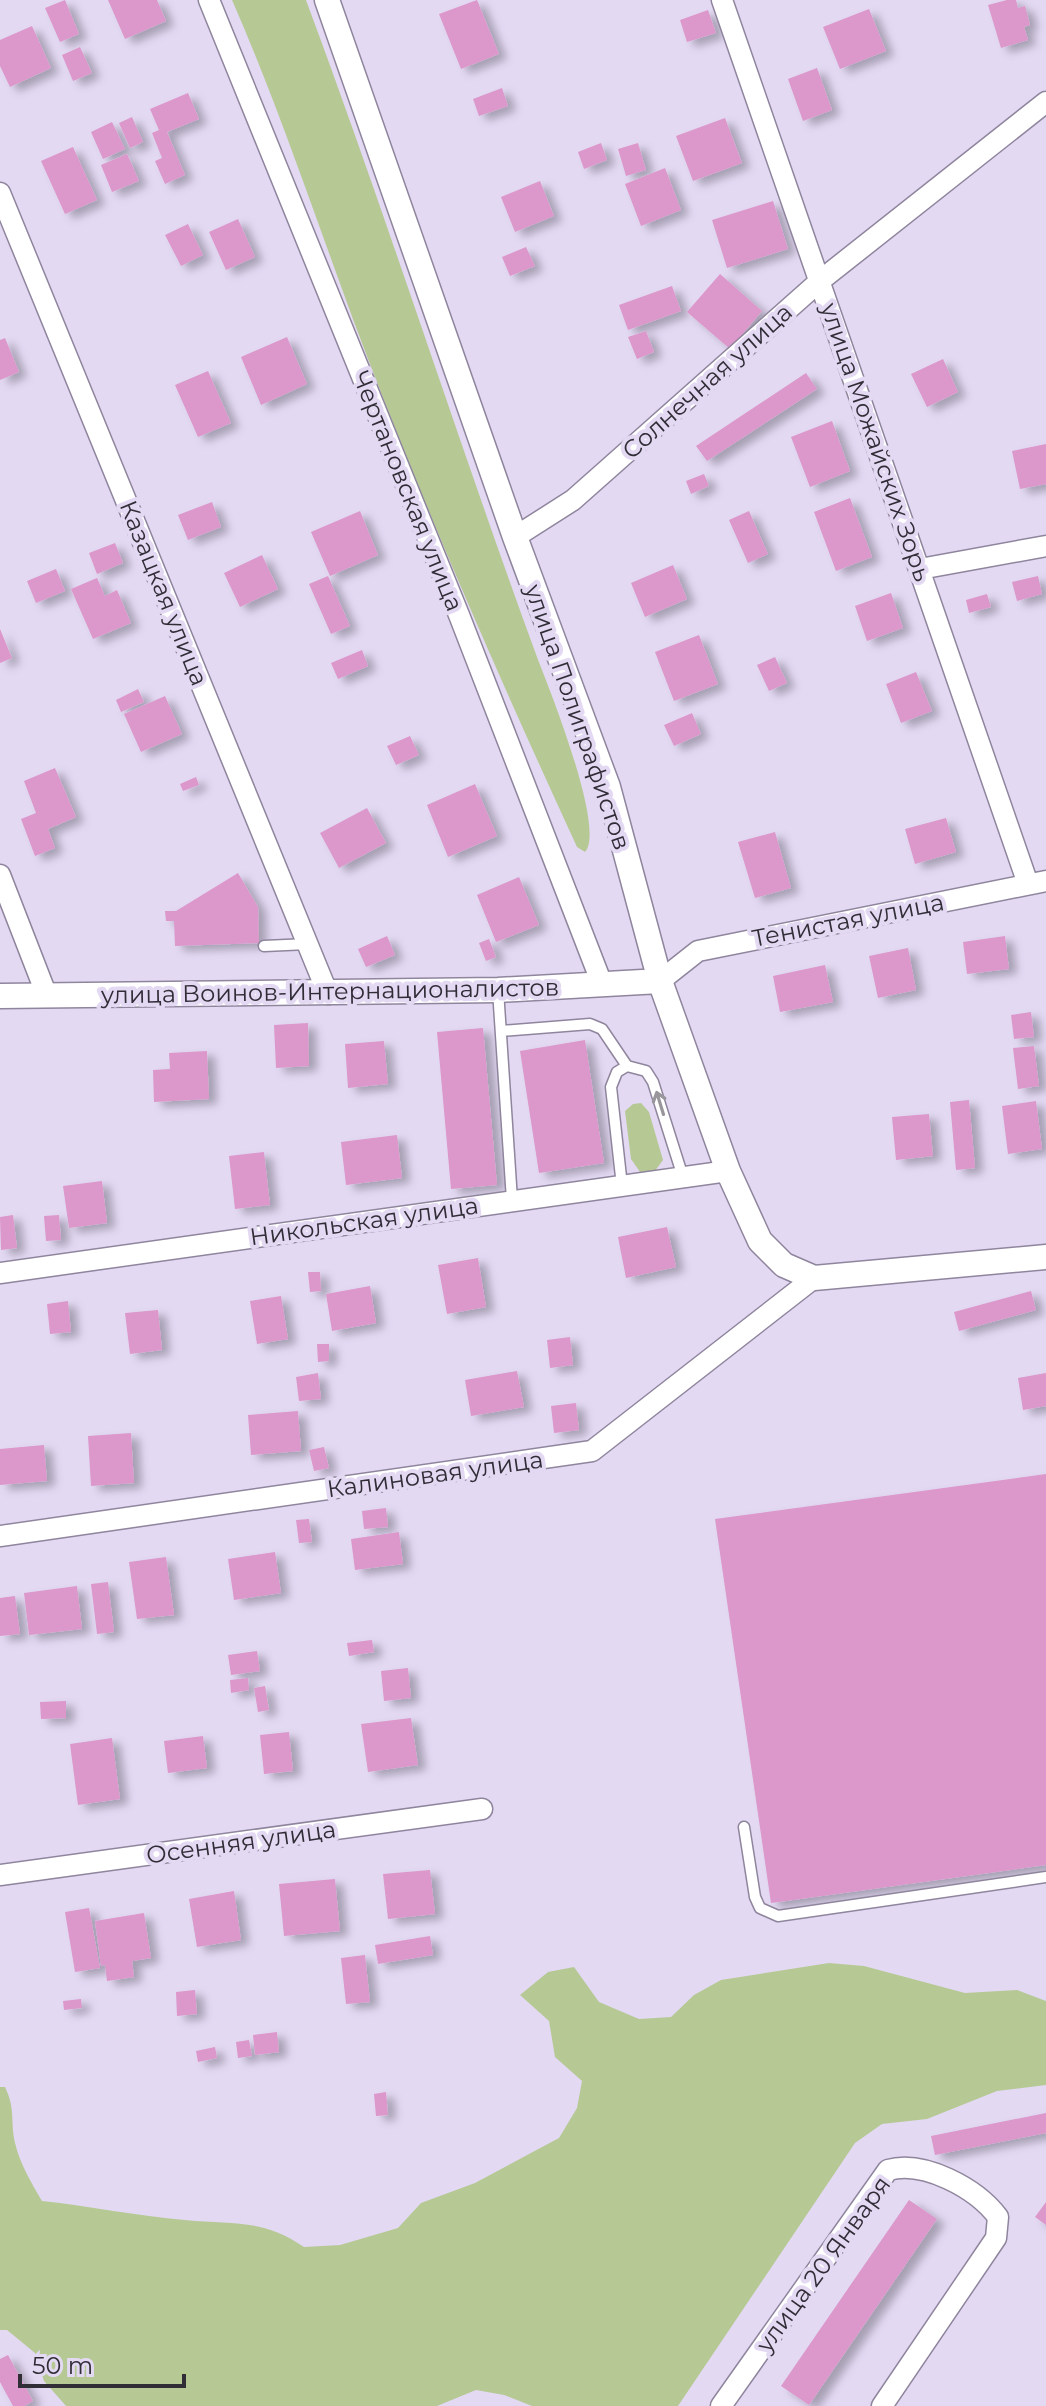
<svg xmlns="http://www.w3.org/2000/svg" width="1046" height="2406" font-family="Montserrat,sans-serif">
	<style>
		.green { fill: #b6c995 }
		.building { fill: #dc97cb; filter: url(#shadow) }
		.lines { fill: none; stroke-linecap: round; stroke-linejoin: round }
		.service-casing { stroke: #8f859d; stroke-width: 13 }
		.minor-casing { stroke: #8f859d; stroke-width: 23 }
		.tertiary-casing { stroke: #8f859d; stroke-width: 27 }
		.service { stroke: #fff; stroke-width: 10 }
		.minor { stroke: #fff; stroke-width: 20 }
		.tertiary { stroke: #fff; stroke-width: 24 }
		.oneway { stroke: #98969b }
		.labels { text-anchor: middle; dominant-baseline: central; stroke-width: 8; stroke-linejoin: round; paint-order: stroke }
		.street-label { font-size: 24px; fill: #312d37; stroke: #e3d9f3 }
	</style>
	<defs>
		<filter id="shadow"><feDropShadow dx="8" dy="5" stdDeviation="4" flood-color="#0004"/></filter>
	</defs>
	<rect width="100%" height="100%" fill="#e3d9f3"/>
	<!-- green -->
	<path class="green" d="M 232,0 L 306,0 C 387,217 457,439 537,657 C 549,688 606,829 585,852 L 577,847 C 507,695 439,541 378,385 C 328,257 287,126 232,0 Z
		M 641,1103 L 649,1112 L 663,1160 L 655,1171 L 640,1172 L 631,1159 L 625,1111 L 633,1104 Z
		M 829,1963 L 864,1966 L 965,1993 L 1017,1990 L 1046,2001 L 1046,2085 L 997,2091 L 927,2119 L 882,2124 L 855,2143 L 678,2406 L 532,2406 L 504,2395 L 476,2390 L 437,2406 L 66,2406 L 44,2381 L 35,2353 L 7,2330 L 0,2330 L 0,2087 L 5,2087 C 16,2110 10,2120 15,2143 C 20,2164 31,2182 42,2201 C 90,2206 137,2216 185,2220 C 233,2225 262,2218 304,2247 L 340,2245 L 398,2228 L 421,2203 L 475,2183 L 559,2138 L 577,2108 L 582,2081 L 555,2057 L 549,2021 L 520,1995 L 548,1972 L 574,1967 L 599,2002 L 639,2019 L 671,2017 L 694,1995 L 721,1980 Z"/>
	<!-- building -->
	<path class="building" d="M 65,0 L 79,34 L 60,42 L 45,8 Z
		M 108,0 L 157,0 L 166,21 L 125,39 Z
		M 477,0 L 499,54 L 461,69 L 439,14 Z
		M 1007,0 L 1016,0 L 1018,8 L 1025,6 L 1030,25 L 1024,27 L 1028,40 L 1001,48 L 988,5 Z
		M 869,9 L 886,51 L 840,69 L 823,27 Z
		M 708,10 L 716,33 L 687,42 L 680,20 Z
		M 32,26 L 51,68 L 10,87 L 0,66 L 0,40 Z
		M 80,47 L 92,73 L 73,81 L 62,55 Z
		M 817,68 L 832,110 L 803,121 L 788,79 Z
		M 502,88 L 508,106 L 479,116 L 473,99 Z
		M 188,93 L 199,119 L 167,132 L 185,175 L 165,184 L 155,161 L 162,158 L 152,133 L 159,130 L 150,109 Z
		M 132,117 L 143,142 L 130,148 L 119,123 Z
		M 725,118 L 742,163 L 693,181 L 676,136 Z
		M 112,122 L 125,149 L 103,159 L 91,132 Z
		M 601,143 L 607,160 L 584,169 L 578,152 Z
		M 638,143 L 646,170 L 626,176 L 618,149 Z
		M 73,147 L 97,200 L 65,214 L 41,161 Z
		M 127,154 L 139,181 L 112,192 L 101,165 Z
		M 665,168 L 681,210 L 641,226 L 625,184 Z
		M 540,181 L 554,216 L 515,232 L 501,197 Z
		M 773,201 L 788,249 L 727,268 L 712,220 Z
		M 238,219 L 255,257 L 226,270 L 209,232 Z
		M 188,224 L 203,255 L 181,266 L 165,235 Z
		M 526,247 L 535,266 L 510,276 L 502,257 Z
		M 720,274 L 762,311 L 730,349 L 687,312 Z
		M 672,286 L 681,311 L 628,330 L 619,305 Z
		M 646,331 L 654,352 L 637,359 L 628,337 Z
		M 287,337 L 307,384 L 261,405 L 241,357 Z
		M 5,338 L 19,372 L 0,380 L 0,340 Z
		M 943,359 L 958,392 L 927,407 L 911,374 Z
		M 208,371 L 231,423 L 198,437 L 175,385 Z
		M 806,373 L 817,389 L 707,461 L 696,446 Z
		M 832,421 L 850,471 L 810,487 L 791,437 Z
		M 1046,444 L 1046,484 L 1020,489 L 1012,451 Z
		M 704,474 L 709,486 L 691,494 L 686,481 Z
		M 850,498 L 872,557 L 836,571 L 814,512 Z
		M 212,502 L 221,527 L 188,540 L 178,515 Z
		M 360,511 L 378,555 L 330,576 L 311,532 Z
		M 749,511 L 768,554 L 748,563 L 729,520 Z
		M 115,543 L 123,563 L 97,574 L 89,553 Z
		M 262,555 L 278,589 L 240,607 L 224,573 Z
		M 673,565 L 687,599 L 645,617 L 631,583 Z
		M 56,569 L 65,591 L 36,603 L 27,581 Z
		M 328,576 L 350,626 L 331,634 L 309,584 Z
		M 1038,576 L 1042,594 L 1017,601 L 1012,582 Z
		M 97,578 L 105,596 L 117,590 L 131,623 L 93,639 L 71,589 Z
		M 891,593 L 903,628 L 867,641 L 855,606 Z
		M 987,594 L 991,607 L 969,613 L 966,600 Z
		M 0,629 L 12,658 L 0,663 Z
		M 699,635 L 718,684 L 674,701 L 655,652 Z
		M 362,650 L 368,666 L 338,679 L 331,663 Z
		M 775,657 L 787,683 L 769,691 L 757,665 Z
		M 916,672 L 932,711 L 901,723 L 886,684 Z
		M 138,689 L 144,702 L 121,712 L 116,700 Z
		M 165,696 L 182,734 L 141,752 L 124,714 Z
		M 692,713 L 701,734 L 674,746 L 664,725 Z
		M 410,736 L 419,755 L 396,765 L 387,746 Z
		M 55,768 L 76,817 L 48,829 L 55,848 L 35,856 L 21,819 L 36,813 L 24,781 Z
		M 196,777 L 199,785 L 183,791 L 180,784 Z
		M 475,784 L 497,836 L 448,857 L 427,805 Z
		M 367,808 L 386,843 L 339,868 L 320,833 Z
		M 946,818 L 956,852 L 915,864 L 905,829 Z
		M 775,832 L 791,888 L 755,898 L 738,842 Z
		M 238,873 L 258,907 L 259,943 L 175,946 L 174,921 L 166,921 L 165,911 L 176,911 Z
		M 519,877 L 539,925 L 496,942 L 477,895 Z
		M 387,936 L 395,955 L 366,967 L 358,949 Z
		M 1005,936 L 1009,969 L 967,974 L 963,942 Z
		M 489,939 L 496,957 L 486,961 L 479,943 Z
		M 908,948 L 916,990 L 878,998 L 869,956 Z
		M 825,965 L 833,1002 L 780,1012 L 773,976 Z
		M 1031,1012 L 1034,1037 L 1014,1039 L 1011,1015 Z
		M 308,1023 L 309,1066 L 276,1068 L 274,1025 Z
		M 483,1028 L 497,1185 L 451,1189 L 437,1032 Z
		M 585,1040 L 604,1163 L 539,1173 L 520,1051 Z
		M 384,1041 L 388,1084 L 348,1088 L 345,1044 Z
		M 1034,1046 L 1039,1086 L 1018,1089 L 1013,1048 Z
		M 207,1051 L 209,1099 L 154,1102 L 153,1070 L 170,1069 L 169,1053 Z
		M 969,1100 L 975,1168 L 956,1170 L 950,1102 Z
		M 1036,1101 L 1042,1149 L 1008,1154 L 1002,1106 Z
		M 929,1114 L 933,1156 L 896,1160 L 892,1117 Z
		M 397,1135 L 402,1178 L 346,1185 L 341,1142 Z
		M 264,1152 L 270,1205 L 235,1209 L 229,1156 Z
		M 102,1181 L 107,1223 L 69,1228 L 63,1186 Z
		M 13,1215 L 17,1248 L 1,1250 L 0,1217 Z
		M 59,1215 L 61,1240 L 46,1241 L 44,1216 Z
		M 667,1227 L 676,1267 L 626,1278 L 618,1237 Z
		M 478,1258 L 486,1307 L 447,1314 L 438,1265 Z
		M 308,1272 L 320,1272 L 321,1291 L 310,1292 Z
		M 370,1286 L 376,1323 L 332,1331 L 326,1294 Z
		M 1031,1291 L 1036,1310 L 959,1331 L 954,1312 Z
		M 281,1296 L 288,1339 L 257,1344 L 250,1301 Z
		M 68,1301 L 71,1332 L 50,1334 L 47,1304 Z
		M 158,1310 L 162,1350 L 130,1354 L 125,1313 Z
		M 570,1337 L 573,1365 L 550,1368 L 547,1340 Z
		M 317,1344 L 329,1344 L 329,1361 L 318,1362 Z
		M 517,1371 L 524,1407 L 471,1416 L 465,1380 Z
		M 318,1373 L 321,1399 L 299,1401 L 296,1377 Z
		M 1046,1373 L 1046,1406 L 1023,1410 L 1018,1378 Z
		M 576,1403 L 579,1430 L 554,1433 L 551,1406 Z
		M 298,1411 L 301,1451 L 251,1455 L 248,1415 Z
		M 131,1433 L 134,1483 L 91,1486 L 88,1436 Z
		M 44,1445 L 47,1481 L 0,1485 L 0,1449 Z
		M 324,1447 L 329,1468 L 314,1471 L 309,1450 Z
		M 1046,1474 L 1046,1865 L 771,1903 L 715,1519 Z
		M 386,1508 L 388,1527 L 364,1529 L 362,1511 Z
		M 309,1519 L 312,1542 L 299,1543 L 296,1520 Z
		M 399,1532 L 403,1564 L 355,1570 L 351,1539 Z
		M 275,1552 L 281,1593 L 234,1600 L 228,1559 Z
		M 166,1557 L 174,1615 L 137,1619 L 129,1562 Z
		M 108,1582 L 114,1632 L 97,1634 L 91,1584 Z
		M 77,1586 L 82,1629 L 29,1635 L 24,1593 Z
		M 15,1596 L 20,1634 L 0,1636 L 0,1598 Z
		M 372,1640 L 374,1652 L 349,1656 L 347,1643 Z
		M 257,1651 L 260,1671 L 231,1675 L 228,1655 Z
		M 408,1668 L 411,1698 L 384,1701 L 381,1671 Z
		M 248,1678 L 249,1690 L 231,1693 L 230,1680 Z
		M 265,1686 L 269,1710 L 258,1712 L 254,1688 Z
		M 66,1701 L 66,1718 L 41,1719 L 40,1702 Z
		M 411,1718 L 418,1765 L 368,1772 L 361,1724 Z
		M 289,1732 L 293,1771 L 264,1774 L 260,1735 Z
		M 203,1736 L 207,1768 L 168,1773 L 164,1741 Z
		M 112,1738 L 120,1799 L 78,1805 L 70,1744 Z
		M 430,1870 L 435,1914 L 388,1919 L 383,1874 Z
		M 335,1879 L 340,1931 L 284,1936 L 279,1884 Z
		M 234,1891 L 241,1940 L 197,1947 L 189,1899 Z
		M 89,1908 L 100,1968 L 75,1972 L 65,1912 Z
		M 144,1913 L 151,1958 L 132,1961 L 134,1977 L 107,1981 L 105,1965 L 101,1966 L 95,1921 Z
		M 430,1936 L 433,1955 L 378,1964 L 375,1945 Z
		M 365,1955 L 370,2002 L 346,2004 L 341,1958 Z
		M 195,1990 L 197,2014 L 177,2016 L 176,1992 Z
		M 81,1999 L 82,2008 L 64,2010 L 63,2001 Z
		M 277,2032 L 279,2052 L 255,2055 L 253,2035 Z
		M 249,2040 L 252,2056 L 238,2058 L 236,2042 Z
		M 215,2047 L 217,2058 L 198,2062 L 196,2051 Z
		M 386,2092 L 388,2115 L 376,2116 L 374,2094 Z
		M 1046,2113 L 1046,2133 L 935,2155 L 931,2136 Z
		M 909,2200 L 937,2219 L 809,2405 L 781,2386 Z
		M 1046,2202 L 1046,2225 L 1035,2217 Z
		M 8,2355 L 33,2401 L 24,2406 L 13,2406 L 0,2382 L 0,2359 Z"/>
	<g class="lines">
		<defs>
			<path id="service" d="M 264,946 L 308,944
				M 498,990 L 512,1200
				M 501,1031 L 590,1024 L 602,1029 L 627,1066
				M 622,1186 L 611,1087 L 617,1072 L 627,1066 L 646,1071 L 653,1082 L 683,1177
				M 744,1827 L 755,1897 L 760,1908 L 778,1916 L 1046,1877"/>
			<path id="minor" d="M 209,0 L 459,615 L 602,984
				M 722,0 L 1028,884
				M 0,193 L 328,994
				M 515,537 L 573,500 L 821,280 L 1046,102
				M 920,569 L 1046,546
				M 0,875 L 47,996
				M 660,981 L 698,951 L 1046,881
				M 0,1273 L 728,1171
				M 0,1536 L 592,1451 L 814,1278
				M 0,1875 L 482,1809
				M 721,2406 L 888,2170 C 924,2160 976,2188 998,2217 L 996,2238 L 882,2406"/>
			<path id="tertiary" d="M 327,0 L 515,537 L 608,787 L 660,981 L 728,1171 L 760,1241 L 784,1265 L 814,1278 L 1046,1257
				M 0,996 L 498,990 L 660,981"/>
		</defs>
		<!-- service casing -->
		<use href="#service" class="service-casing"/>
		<!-- minor casing -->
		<use href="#minor" class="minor-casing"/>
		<!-- tertiary casing -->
		<use href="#tertiary" class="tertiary-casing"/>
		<!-- service -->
		<use href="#service" class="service"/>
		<!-- minor -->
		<use href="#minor" class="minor"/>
		<!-- tertiary -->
		<use href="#tertiary" class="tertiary"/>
	</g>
	<!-- one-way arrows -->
	<defs><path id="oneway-shaft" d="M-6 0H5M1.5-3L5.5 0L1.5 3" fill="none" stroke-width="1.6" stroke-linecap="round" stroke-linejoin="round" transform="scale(2)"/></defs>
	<use class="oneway" href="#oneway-shaft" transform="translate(660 1103) rotate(-107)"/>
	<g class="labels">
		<!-- street labels -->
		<g class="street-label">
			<text transform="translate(707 381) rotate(-42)">Солнечная улица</text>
			<text transform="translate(876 442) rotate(71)">улица Можайских Зорь</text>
			<text transform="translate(408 491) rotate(68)">Чертановская улица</text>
			<text transform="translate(164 593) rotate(68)">Казацкая улица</text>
			<text transform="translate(578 717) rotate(71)">улица Полиграфистов</text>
			<text transform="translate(848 920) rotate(-11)">Тенистая улица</text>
			<text transform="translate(330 991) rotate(-1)">улица Воинов-Интернационалистов</text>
			<text transform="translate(364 1221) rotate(-8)">Никольская улица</text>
			<text transform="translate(435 1474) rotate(-8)">Калиновая улица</text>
			<text transform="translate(241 1842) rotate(-8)">Осенняя улица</text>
			<text transform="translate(823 2264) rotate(-54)">улица 20 Января</text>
		</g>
	</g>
	<!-- scale -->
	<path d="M20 2374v12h164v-12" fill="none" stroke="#312d37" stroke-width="4"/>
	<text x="32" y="2374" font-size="24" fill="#312d37" stroke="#e3d9f3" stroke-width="6" paint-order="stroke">50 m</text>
</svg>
